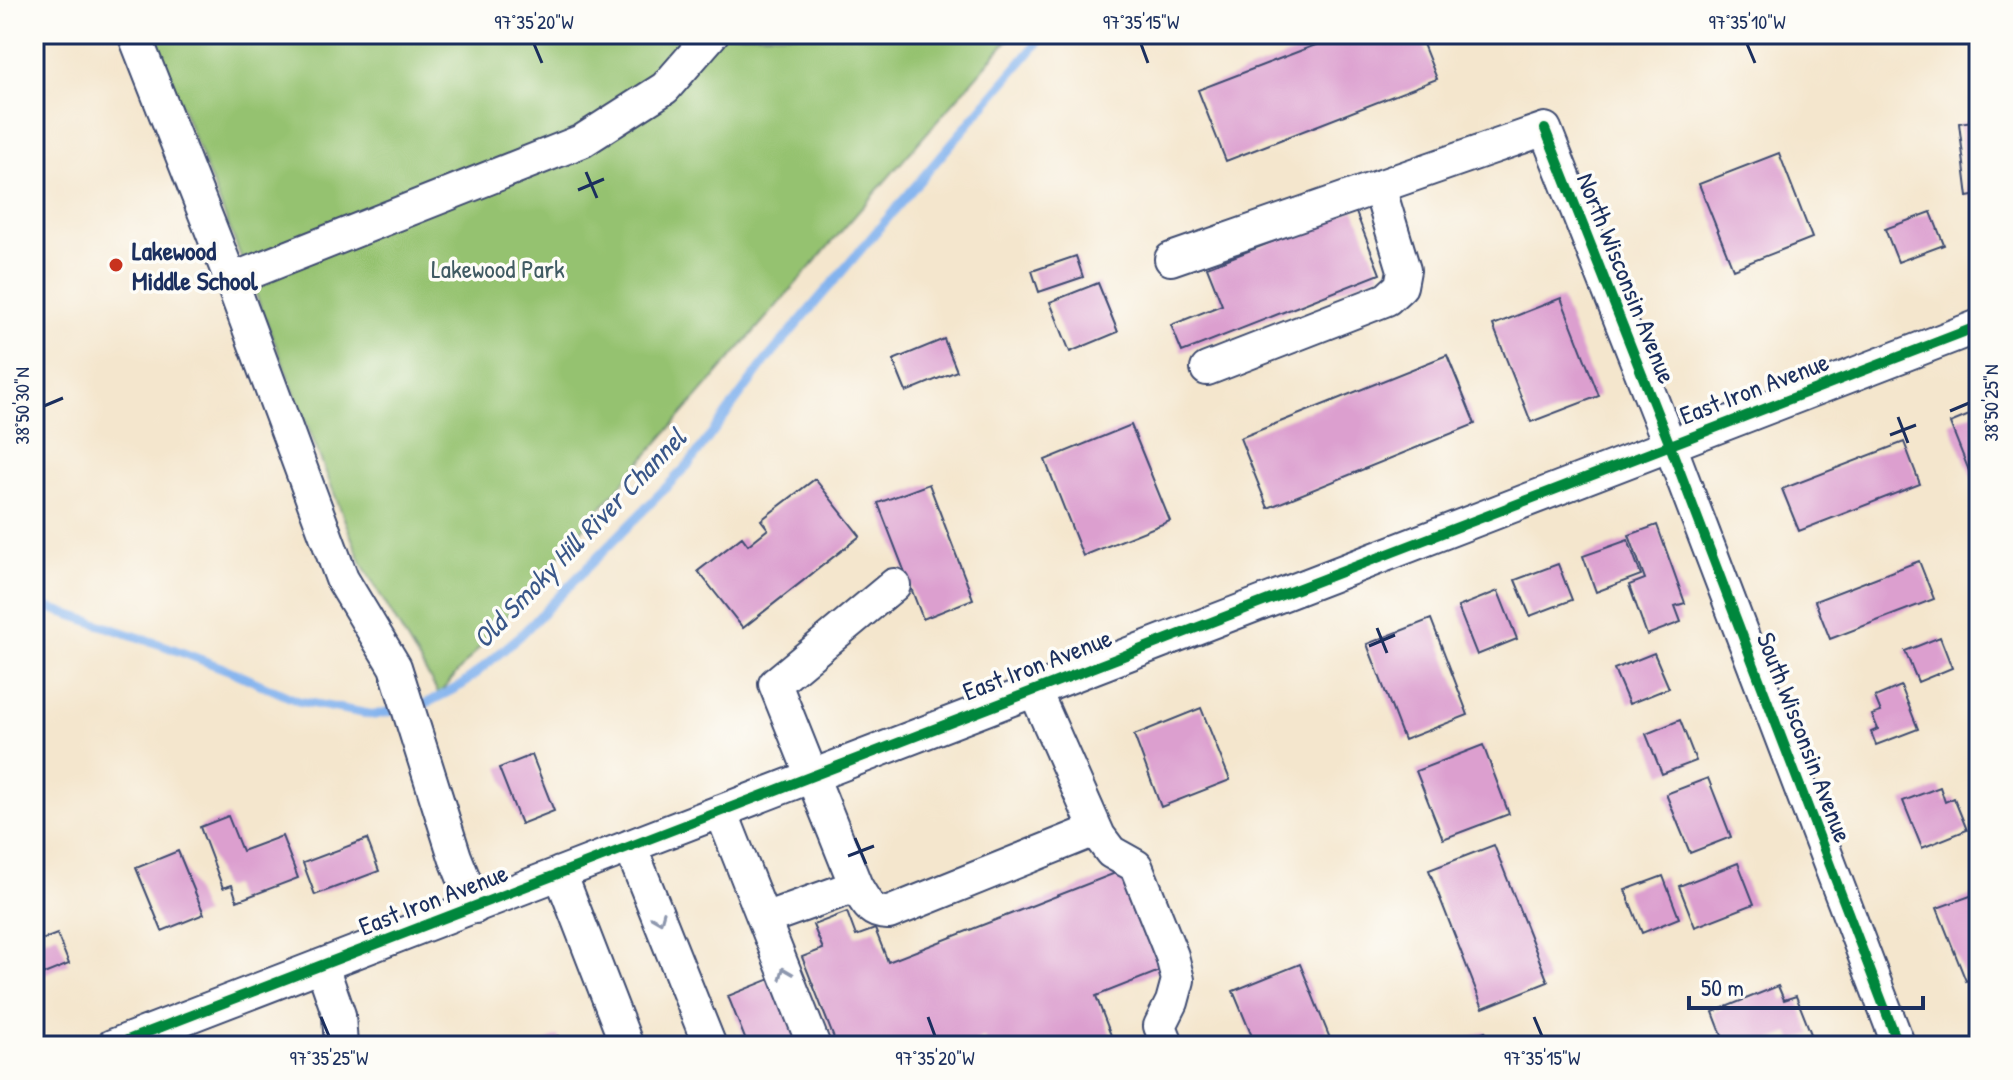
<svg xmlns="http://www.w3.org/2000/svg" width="2013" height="1080" font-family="'Patrick Hand',sans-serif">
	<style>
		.green { fill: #95c270; stroke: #587867; stroke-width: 2 }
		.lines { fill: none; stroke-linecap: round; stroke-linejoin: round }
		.stream { stroke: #83b3ee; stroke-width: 9 }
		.building { fill: #dc9fcf }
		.minor-casing { stroke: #3c4a6f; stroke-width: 36 }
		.minor { stroke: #fff; stroke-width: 32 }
		.cycleway-casing { stroke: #fdfcf7; stroke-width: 15 }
		.cycleway { stroke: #00873e; stroke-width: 10 }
		.oneway { stroke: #8d97ae }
		.ticks { fill: none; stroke: #1b2f5e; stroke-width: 3 }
		.poi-dot { fill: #c8321e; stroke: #fdfcf7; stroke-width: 3 }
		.labels { text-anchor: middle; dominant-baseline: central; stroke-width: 7; stroke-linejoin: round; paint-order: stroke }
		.poi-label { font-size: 26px; font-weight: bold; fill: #1b2f5e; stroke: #fdfcf7; text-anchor: start }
		.park-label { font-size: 26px; fill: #405b63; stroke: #fdfcf7 }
		.street-label { font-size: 26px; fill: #1b2f5e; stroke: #fdfcf7 }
		.water-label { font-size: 28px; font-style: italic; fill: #3a5789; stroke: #fdfcf7 }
		.neatline { fill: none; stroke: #1b2f5e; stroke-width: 3 }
		.ticks-label { font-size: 20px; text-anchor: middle; fill: #1b2f5e }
	</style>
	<rect width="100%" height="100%" fill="#fdfcf7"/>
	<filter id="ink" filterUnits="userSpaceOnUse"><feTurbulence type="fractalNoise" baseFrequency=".0125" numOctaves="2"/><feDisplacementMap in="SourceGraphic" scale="16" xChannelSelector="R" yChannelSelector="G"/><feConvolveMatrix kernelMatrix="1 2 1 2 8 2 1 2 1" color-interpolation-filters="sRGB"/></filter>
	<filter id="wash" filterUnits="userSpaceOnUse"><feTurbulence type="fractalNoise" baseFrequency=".006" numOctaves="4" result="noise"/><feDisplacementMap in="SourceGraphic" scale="32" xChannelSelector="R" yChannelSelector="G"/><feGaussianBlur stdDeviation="1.8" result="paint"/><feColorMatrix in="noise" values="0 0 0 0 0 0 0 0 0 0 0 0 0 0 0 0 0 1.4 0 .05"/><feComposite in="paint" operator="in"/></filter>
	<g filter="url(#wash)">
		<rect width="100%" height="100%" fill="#f4e6cd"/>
		<!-- green -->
		<path class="green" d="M 153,34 L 1013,34 L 439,694 L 362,564 Z"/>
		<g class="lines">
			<!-- stream -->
			<path class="stream" d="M 34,603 L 165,646 L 231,671 L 298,701 L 374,715 L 427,703 L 462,685 L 520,636 L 689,464 L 764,363 L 1045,34"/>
		</g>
		<g id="blocks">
			<!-- building -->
			<path class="building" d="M 1344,34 L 1419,34 L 1437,79 L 1226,161 L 1198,90 Z
				M 1979,104 L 1979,195 L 1968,197 L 1959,123 L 1973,121 L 1971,105 Z
				M 1779,153 L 1812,238 L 1733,269 L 1699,184 Z
				M 1355,210 L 1380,274 L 1182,352 L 1171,325 L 1222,305 L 1207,267 Z
				M 1931,212 L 1944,245 L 1898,262 L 1885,229 Z
				M 1076,256 L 1083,277 L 1039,292 L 1032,271 Z
				M 1098,283 L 1118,332 L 1070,352 L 1050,302 Z
				M 1561,298 L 1599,396 L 1531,422 L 1493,325 Z
				M 944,339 L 957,371 L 906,392 L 893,360 Z
				M 1447,355 L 1475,424 L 1268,508 L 1240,438 Z
				M 1979,411 L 1979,496 L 1950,423 Z
				M 1131,425 L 1170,521 L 1083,556 L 1045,460 Z
				M 1904,442 L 1920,484 L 1799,531 L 1782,489 Z
				M 815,479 L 860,536 L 743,628 L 698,571 L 742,537 L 748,545 L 768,529 L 761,520 Z
				M 929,484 L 973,599 L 923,619 L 878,503 Z
				M 1657,525 L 1685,603 L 1675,606 L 1681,622 L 1647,635 L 1629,585 L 1645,579 L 1629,535 Z
				M 1628,540 L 1641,575 L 1596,592 L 1583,556 Z
				M 1919,561 L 1934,599 L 1830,639 L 1815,601 Z
				M 1558,564 L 1572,600 L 1530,616 L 1515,580 Z
				M 1498,591 L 1517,639 L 1477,655 L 1458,607 Z
				M 1431,619 L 1468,715 L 1404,740 L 1367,644 Z
				M 1940,637 L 1952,668 L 1918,682 L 1905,651 Z
				M 1654,653 L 1669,688 L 1629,704 L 1614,669 Z
				M 1901,686 L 1918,729 L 1876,745 L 1871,732 L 1878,729 L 1872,715 L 1881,712 L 1875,697 Z
				M 1201,708 L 1230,780 L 1161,807 L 1134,735 Z
				M 1680,720 L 1696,761 L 1662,774 L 1646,734 Z
				M 1483,745 L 1509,814 L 1443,839 L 1416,771 Z
				M 532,755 L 554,811 L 521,824 L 499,768 Z
				M 1708,778 L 1731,837 L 1690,853 L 1666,794 Z
				M 1940,787 L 1945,802 L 1954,798 L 1967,830 L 1922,848 L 1903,801 Z
				M 228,816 L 242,851 L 282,836 L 298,878 L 237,901 L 232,885 L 223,888 L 200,827 Z
				M 367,839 L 379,871 L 315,895 L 303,863 Z
				M 1494,845 L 1548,982 L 1483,1008 L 1429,870 Z
				M 178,851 L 204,914 L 162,931 L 136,868 Z
				M 1738,863 L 1754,904 L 1695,927 L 1679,886 Z
				M 1123,870 L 1162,970 L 1096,996 L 1115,1046 L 987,1046 L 984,1038 L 965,1046 L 837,1046 L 802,957 L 823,949 L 813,925 L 847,912 L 856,936 L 875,929 L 888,962 Z
				M 1663,876 L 1679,918 L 1642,933 L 1625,890 Z
				M 1973,895 L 1979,911 L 1979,976 L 1966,981 L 1937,908 Z
				M 57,934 L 69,964 L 34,978 L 34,943 Z
				M 1300,964 L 1333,1046 L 1256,1046 L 1233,991 Z
				M 773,978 L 800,1046 L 748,1046 L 728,996 Z
				M 1778,986 L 1784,1000 L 1796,996 L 1811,1034 L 1793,1041 L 1789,1033 L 1757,1046 L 1726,1046 L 1713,1012 Z
				M 1485,1031 L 1491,1046 L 1448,1046 Z
				M 558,1036 L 562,1046 L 533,1046 Z"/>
		</g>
	</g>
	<g filter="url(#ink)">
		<use href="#blocks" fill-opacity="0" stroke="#3c4a6f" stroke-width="2"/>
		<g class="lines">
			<defs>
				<path id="minor" d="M 134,34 L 231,280 L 342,579 L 395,667 L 455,857 L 475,907
					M 1171,259 L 1545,129 L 1669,443 L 1899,1046
					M 231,280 L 582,141 L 665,88 L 712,34
					M 1207,369 L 1387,299 L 1401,286 L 1404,270 L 1379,187
					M 894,585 L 775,684 L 856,886 C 865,901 870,914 889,913 L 1095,830
					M 1034,689 L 1099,836 L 1111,852 L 1136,866 L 1172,956 L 1178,980 L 1172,1002 L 1160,1026 L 1168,1046
					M 721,811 L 814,1046
					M 630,846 L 710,1046
					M 560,873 L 627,1046
					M 764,919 L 856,886
					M 322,966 L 339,1015 L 341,1046
					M 112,1046 L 1979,326"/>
			</defs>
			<!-- minor casing -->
			<use href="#minor" class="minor-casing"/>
			<!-- minor -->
			<use href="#minor" class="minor"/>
			<defs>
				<path id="cycleway" d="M 1545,129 L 1669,443 L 1899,1046
					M 112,1046 L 1979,326"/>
			</defs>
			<!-- cycleway casing -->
			<use href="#cycleway" class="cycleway-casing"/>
			<!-- cycleway -->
			<use href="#cycleway" class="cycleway"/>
		</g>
		<!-- one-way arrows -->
		<defs><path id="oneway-chevron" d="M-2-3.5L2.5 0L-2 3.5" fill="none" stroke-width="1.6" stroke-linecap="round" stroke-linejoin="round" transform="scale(2)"/></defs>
		<g class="oneway">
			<use href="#oneway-chevron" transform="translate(659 918) rotate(68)"/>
			<use href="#oneway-chevron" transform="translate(785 973) rotate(-112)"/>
		</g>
	</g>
	<!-- ticks -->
	<path class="ticks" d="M 534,44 L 542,63M 1141,44 L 1148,63M 1747,44 L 1755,63M 586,172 L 597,198M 578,190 L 604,179M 44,406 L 63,398M 1950,411 L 1969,403M 1898,417 L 1908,443M 1890,435 L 1916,425M 1377,628 L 1387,653M 1369,646 L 1395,635M 855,838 L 866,864M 848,856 L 874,846M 321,1017 L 329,1036M 928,1017 L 935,1036M 1534,1017 L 1542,1036"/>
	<!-- markers -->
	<circle class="poi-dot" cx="116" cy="265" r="8"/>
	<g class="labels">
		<!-- poi labels -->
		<g class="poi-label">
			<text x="132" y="250">Lakewood<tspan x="132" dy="30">Middle School</tspan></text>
		</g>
		<!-- park labels -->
		<g class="park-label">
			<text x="498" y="268">Lakewood Park</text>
		</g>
		<!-- street labels -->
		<g class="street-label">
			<text transform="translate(1627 278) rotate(68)">North Wisconsin Avenue</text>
			<text transform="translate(1754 388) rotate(-21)">East Iron Avenue</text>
			<text transform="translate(1037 664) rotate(-21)">East Iron Avenue</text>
			<text transform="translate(1805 737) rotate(69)">South Wisconsin Avenue</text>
			<text transform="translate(433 899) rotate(-21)">East Iron Avenue</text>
		</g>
		<!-- water labels -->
		<g class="water-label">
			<text transform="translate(579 538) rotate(-46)">Old Smoky Hill River Channel</text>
		</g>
	</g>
	<!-- margin -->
	<rect width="2013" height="1080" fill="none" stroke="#fdfcf7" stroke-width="88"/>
	<!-- scale -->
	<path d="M1689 996v12h234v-12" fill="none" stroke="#1b2f5e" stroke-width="4"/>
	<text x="1701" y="996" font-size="24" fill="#1b2f5e" stroke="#fdfcf7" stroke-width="6" paint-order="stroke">50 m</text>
	<rect x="44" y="44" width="1925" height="992" class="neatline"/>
	<g class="ticks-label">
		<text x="534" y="29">97°35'20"W</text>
		<text x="1141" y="29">97°35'15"W</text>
		<text x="1747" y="29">97°35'10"W</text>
		<text transform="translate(1991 403) rotate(-90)" y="7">38°50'25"N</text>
		<text transform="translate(22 406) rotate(-90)" y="7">38°50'30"N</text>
		<text x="329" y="1065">97°35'25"W</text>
		<text x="935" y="1065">97°35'20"W</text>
		<text x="1542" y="1065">97°35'15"W</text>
	</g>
</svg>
